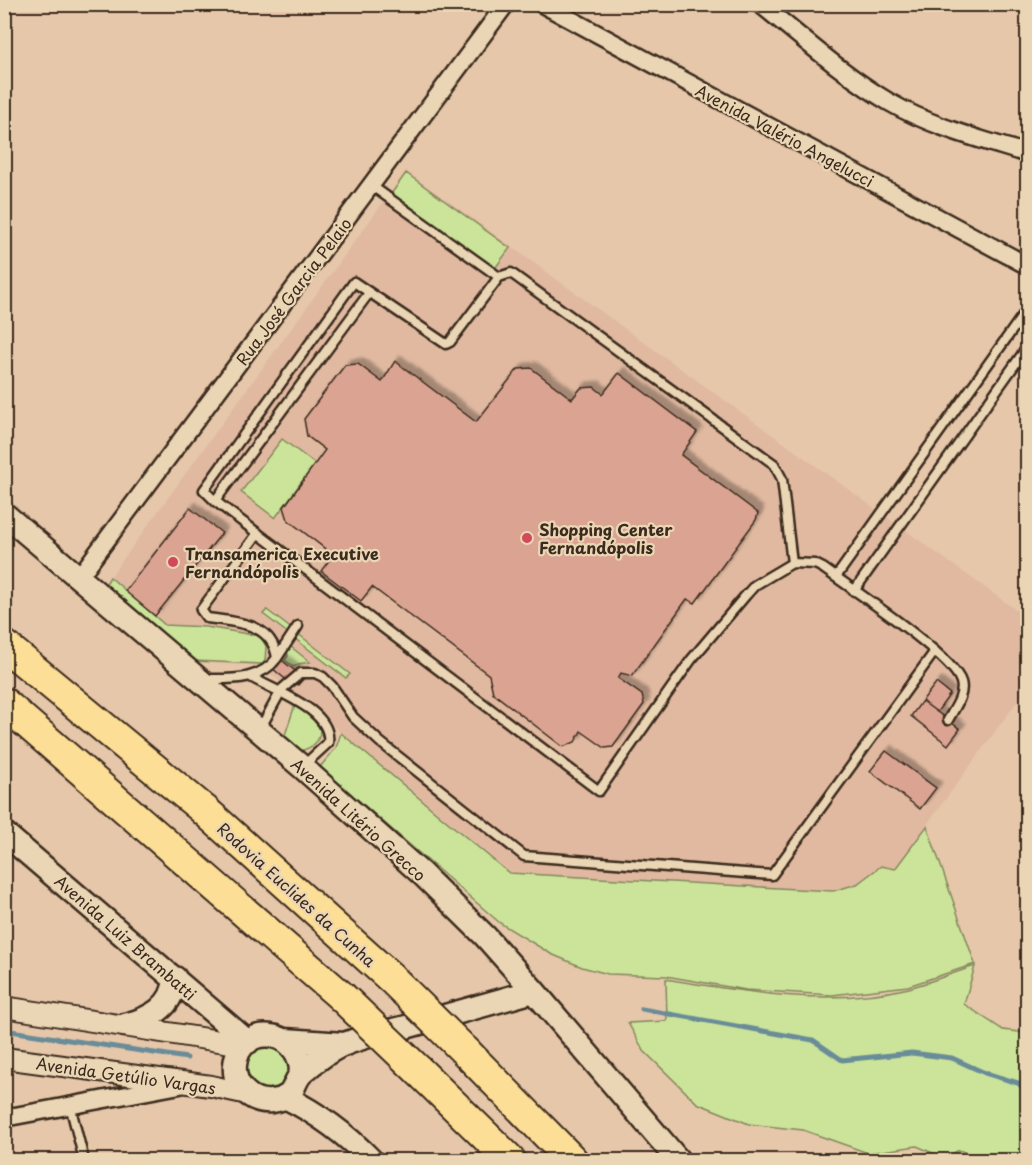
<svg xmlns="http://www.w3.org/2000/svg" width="1032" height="1165" font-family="'Playpen Sans',sans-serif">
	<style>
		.built { fill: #e0b9a0 }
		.green { fill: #cbe49a; stroke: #83875c; stroke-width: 1.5 }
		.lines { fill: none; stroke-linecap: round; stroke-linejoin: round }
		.stream { stroke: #698c98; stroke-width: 5 }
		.building { fill: #dba492; stroke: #3b2a1e; stroke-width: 1.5; filter: url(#shadow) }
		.service-casing { stroke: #3b2a1e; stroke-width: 13 }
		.minor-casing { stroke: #3b2a1e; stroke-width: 21 }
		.tertiary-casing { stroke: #3b2a1e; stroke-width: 24 }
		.secondary-casing { stroke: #3b2a1e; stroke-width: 27 }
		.motorway-casing { stroke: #3b2a1e; stroke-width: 34 }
		.service { stroke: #ead6b4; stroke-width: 8 }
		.minor { stroke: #ead6b4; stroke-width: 16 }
		.tertiary { stroke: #ead6b4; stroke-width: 20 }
		.secondary { stroke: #ead6b4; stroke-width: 22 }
		.motorway { stroke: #fcde96; stroke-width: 30 }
		.motorway-bridge-casing { stroke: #3b2a1e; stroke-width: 34; stroke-linecap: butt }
		.motorway-bridge { stroke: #fcde96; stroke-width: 30 }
		.poi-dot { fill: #d1495b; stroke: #ead6b4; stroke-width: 2 }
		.labels { text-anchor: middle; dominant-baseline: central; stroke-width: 4.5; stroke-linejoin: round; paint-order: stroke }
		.street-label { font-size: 16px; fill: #3b2a1e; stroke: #ead6b4 }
		.poi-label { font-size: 16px; font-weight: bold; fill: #3b2a1e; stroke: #ead6b4; text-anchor: start }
	</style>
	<defs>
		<filter id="shadow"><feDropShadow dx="5.5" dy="-5.5" stdDeviation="1.5" flood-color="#0004"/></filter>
	</defs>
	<rect width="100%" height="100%" fill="#e6c7aa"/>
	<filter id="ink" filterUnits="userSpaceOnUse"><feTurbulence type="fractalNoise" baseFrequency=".0167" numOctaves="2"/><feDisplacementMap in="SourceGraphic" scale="12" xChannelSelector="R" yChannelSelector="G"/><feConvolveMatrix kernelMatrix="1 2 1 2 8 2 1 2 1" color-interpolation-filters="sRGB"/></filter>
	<g filter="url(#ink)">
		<!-- built -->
		<path class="built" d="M 406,171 L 1027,618 L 1027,688 L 895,868 L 881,866 L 856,884 L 846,888 L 823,891 L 510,872 L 261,666 L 193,662 L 103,587 Z"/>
		<!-- green -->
		<path class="green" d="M 406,173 L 510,248 L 493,271 L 389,197 Z
			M 282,439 L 315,464 L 275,518 L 241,492 Z
			M 110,577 L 165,625 L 206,627 L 260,636 L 266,646 L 265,661 L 262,664 L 194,661 L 104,587 Z
			M 267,610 L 350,674 L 346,678 L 263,614 Z
			M 286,643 L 310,662 L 298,664 L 294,667 L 285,660 L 288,656 Z
			M 295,705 L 316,718 C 326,737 316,748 296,752 L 284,738 Z
			M 341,733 L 509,873 L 833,891 L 857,884 L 881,866 L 895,869 L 927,826 L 975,964 L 908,986 L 832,995 L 746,990 L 666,976 L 608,974 L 582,967 L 551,954 L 500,923 L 320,767 L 336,748 Z
			M 975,966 L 964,1004 L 1003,1030 L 1027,1033 L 1027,1160 L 987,1160 L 959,1150 L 944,1158 L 917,1146 L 868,1153 L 803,1130 L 749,1124 L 697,1103 L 644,1051 L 628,1023 L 667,1021 L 666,979 C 745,992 830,1007 909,988 C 931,982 953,973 975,966 Z
			M246 1068a22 22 0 1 1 44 0a22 22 0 1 1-44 0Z"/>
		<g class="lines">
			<!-- stream -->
			<path class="stream" d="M 642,1009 L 813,1040 L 842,1060 L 912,1053 L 952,1058 L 985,1073 L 1018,1083 L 1028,1092
				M 4,1030 L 187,1058"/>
		</g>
		<!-- building -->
		<path class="building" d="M 395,361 L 476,422 L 518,369 L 531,368 L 572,399 L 581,388 L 594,387 L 603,394 L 619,373 L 697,432 L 681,455 L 758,513 L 756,520 L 695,603 L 687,599 L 632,676 L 621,673 L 618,678 L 642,695 L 644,704 L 613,747 L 605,748 L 581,731 L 575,742 L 563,747 L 493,693 L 489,675 L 372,587 L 361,601 L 321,571 L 333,555 L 288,520 L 284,507 L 325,450 L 307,436 L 304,419 L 345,365 L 358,364 L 382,382 Z
			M 190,508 L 222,533 L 155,616 L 125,591 Z
			M 274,654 L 304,678 L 298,685 L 292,680 L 290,683 L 272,668 L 268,661 Z
			M 936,683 L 950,694 L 937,712 L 922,701 Z
			M 922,701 L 960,729 L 948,745 L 911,716 Z
			M 886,751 L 936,788 L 920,809 L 870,771 Z"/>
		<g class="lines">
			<defs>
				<path id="service" d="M 372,186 L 499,277
					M 215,501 L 369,293
					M 792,563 L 782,479 L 774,464 L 511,273 L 499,277 L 450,342 L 446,344 L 354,282 L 204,490 L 215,501 L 599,791 L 691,660 L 746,595 L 755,585 L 792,563 L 815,564 L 823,568 C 849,587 954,656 961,682 C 965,695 954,709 948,720
					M 836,577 L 1028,308
					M 854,591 L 1028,346
					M 277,658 L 298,626
					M 251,677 C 276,692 333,710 328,743 L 302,767
					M 205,679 C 232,679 260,681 277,658 C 272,622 235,622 207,618 L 201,610 L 258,533
					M 260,729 L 282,689 L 301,673 L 315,673 L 323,677 L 332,686 L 353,717 L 380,742 L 524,856 L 772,875 L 935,651
					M 70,1105 L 84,1160"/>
				<path id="minor" d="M 542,4 L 1028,266
					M 760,4 C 802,37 843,75 889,102 C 932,127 980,139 1028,154
					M 79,577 L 506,4
					M 4,1118 L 180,1085"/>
				<path id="tertiary" d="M 4,1007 L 244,1045
					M 4,1058 L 211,1086 L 248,1094"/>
				<path id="secondary" d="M 4,514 L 302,767 L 423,875 L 485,936 L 534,991 L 678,1160
					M 4,833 L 248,1042
					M 125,1025 C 149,1019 174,1007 175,978
					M 285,1040 L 344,1044
					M 301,1073 C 301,1027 239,1022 235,1065 C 233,1086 251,1103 272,1101 C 298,1098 291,1082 303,1072 C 314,1062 332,1049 345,1044 C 364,1036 386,1032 406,1027 C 449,1015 492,1003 534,991
					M 285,1097 C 319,1114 345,1133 371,1160"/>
				<path id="motorway" d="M 4,645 L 203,809 L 391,978
					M 4,703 L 341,996
					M 466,1052 L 572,1160
					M 419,1071 L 510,1160"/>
			</defs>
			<!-- service casing -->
			<use href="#service" class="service-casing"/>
			<!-- minor casing -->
			<use href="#minor" class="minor-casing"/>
			<!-- tertiary casing -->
			<use href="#tertiary" class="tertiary-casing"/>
			<!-- secondary casing -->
			<use href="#secondary" class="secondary-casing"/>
			<!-- motorway casing -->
			<use href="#motorway" class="motorway-casing"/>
			<!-- service -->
			<use href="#service" class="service"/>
			<!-- minor -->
			<use href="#minor" class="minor"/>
			<!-- tertiary -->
			<use href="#tertiary" class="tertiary"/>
			<!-- secondary -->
			<use href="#secondary" class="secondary"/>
			<!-- motorway -->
			<use href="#motorway" class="motorway"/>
			<defs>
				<path id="motorway-bridge" d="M 391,978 L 466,1052
					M 341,996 L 419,1071"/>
			</defs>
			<!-- motorway-bridge casing -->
			<use href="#motorway-bridge" class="motorway-bridge-casing"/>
			<!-- motorway-bridge -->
			<use href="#motorway-bridge" class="motorway-bridge"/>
		</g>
	</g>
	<!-- markers -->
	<g class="poi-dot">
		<circle cx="527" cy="538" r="6"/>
		<circle cx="173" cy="562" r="6"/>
	</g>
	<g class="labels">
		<!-- street labels -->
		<g class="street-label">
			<text transform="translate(785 135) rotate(28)">Avenida Valério Angelucci</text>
			<text transform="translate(293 291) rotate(-53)">Rua José Garcia Pelaio</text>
			<text transform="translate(359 819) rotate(42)">Avenida Litério Grecco</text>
			<text transform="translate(297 894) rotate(42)">Rodovia Euclides da Cunha</text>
			<text transform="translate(126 937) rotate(41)">Avenida Luiz Brambatti</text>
			<text transform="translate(126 1075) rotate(8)">Avenida Getúlio Vargas</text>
		</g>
		<!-- poi labels -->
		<g class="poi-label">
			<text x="539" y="529">Shopping Center<tspan x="539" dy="18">Fernandópolis</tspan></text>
			<text x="185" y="553">Transamerica Executive<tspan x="185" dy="18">Fernandópolis</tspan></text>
		</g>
	</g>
	<!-- margin -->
	<rect width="1032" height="1165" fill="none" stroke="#ead6b4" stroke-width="24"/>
	<rect x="12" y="12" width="1008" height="1141" fill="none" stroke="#3b2a1e" stroke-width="2" filter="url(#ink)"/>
</svg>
